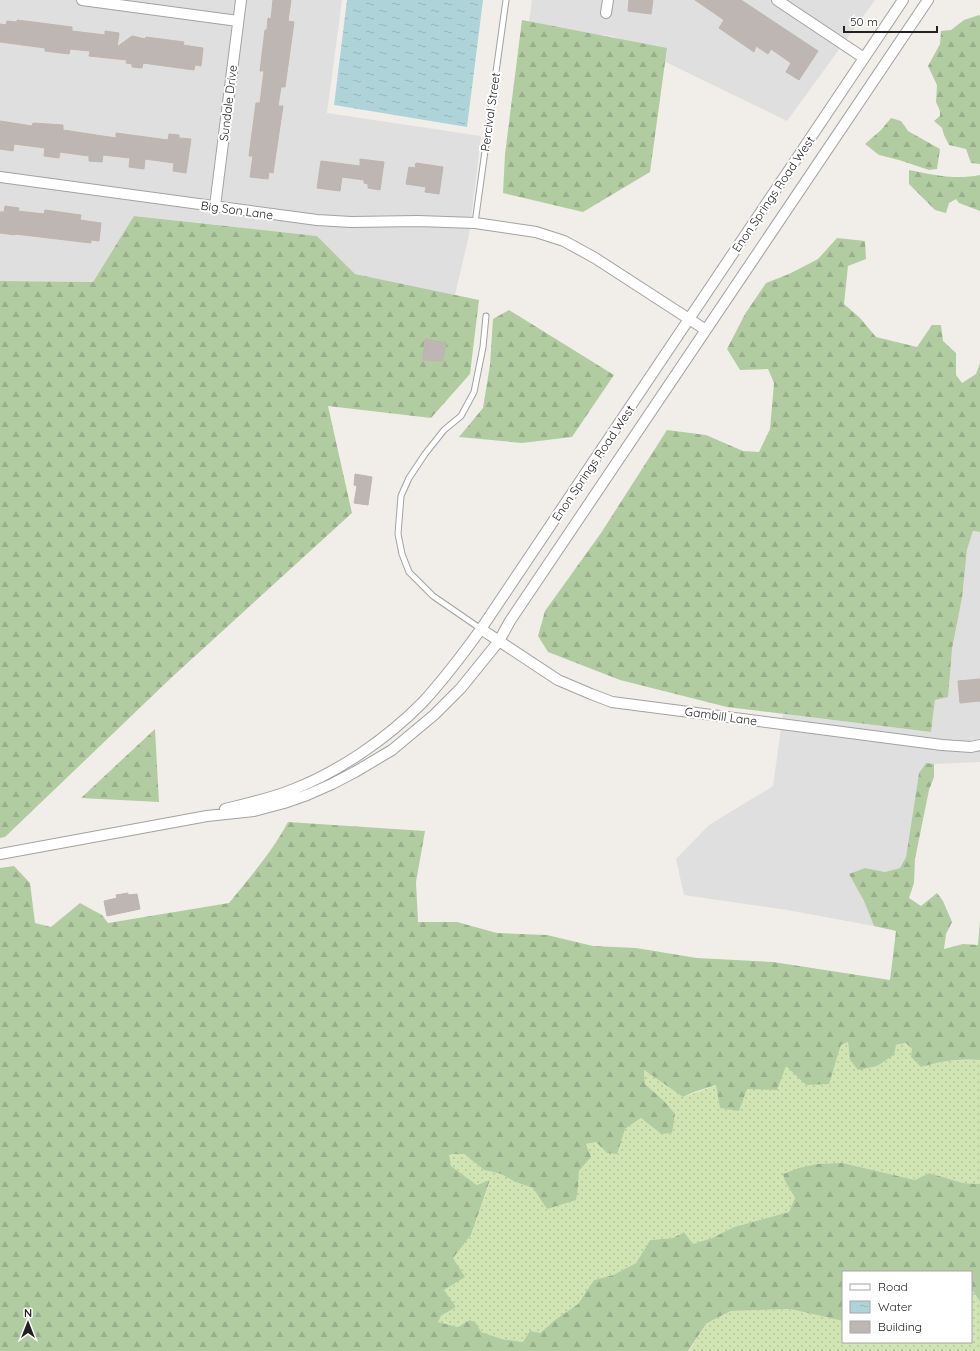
<svg xmlns="http://www.w3.org/2000/svg" width="980" height="1351" font-family="Quicksand,sans-serif">
	<style>
		.residential { fill: #dfdfdf }
		.grass { fill: url(#grass-dots) }
		.forest { fill: url(#forest-firs) }
		.water { fill: url(#water-ripples) }
		.building { fill: #beb6b2; stroke: #c1b4ad }
		.lines { fill: none; stroke-linecap: round; stroke-linejoin: round }
		.lane-casing { stroke: #a2a2a2; stroke-width: 7 }
		.street-casing { stroke: #a2a2a2; stroke-width: 12 }
		.lane { stroke: #fff; stroke-width: 5 }
		.street { stroke: #fff; stroke-width: 10 }
		.labels { text-anchor: middle; dominant-baseline: central; stroke-width: 4; stroke-linejoin: round; paint-order: stroke }
		.street-label { font-size: 12px; fill: #212121; stroke: #fff }
	</style>
	<defs>
		<pattern id="grass-dots" width="8" height="8" patternUnits="userSpaceOnUse"><rect width="8" height="8" fill="#d1e5b4"/><path d="M2 2h.1M6 6h.1" fill="none" stroke="#b3c49a" stroke-width="1.8" stroke-linecap="round"/></pattern>
		<pattern id="forest-firs" width="22" height="20" patternUnits="userSpaceOnUse"><rect width="22" height="20" fill="#b2cca2"/><path d="M5 1l3.5 6h-7zM16 11l3.5 6h-7z" fill="#99af8b"/></pattern>
		<pattern id="water-ripples" width="26" height="14" patternUnits="userSpaceOnUse"><rect width="26" height="14" fill="#aed4da"/><path d="M2 4q2-2 4 0t4 0M15 11q2-2 4 0t4 0" fill="none" stroke="#95b6bb"/></pattern>
	</defs>
	<rect width="100%" height="100%" fill="#f1eee9"/>
	<!-- residential -->
	<path class="residential" d="M 0,0 L 342,0 L 327,113 L 481,136 L 469,235 L 455,295 L 355,274 L 317,236 L 135,216 L 93,282 L 0,281 Z
		M 532,0 L 875,0 L 787,121 L 612,36 L 528,29 Z
		M 973,531 L 980,532 L 980,762 L 934,764 L 926,763 L 919,773 L 906,857 L 900,868 L 885,872 L 865,868 L 850,874 L 864,901 L 874,926 L 787,910 L 684,895 L 676,859 L 709,825 L 773,786 L 783,714 L 931,732 L 935,700 L 952,649 L 962,598 L 967,550 Z"/>
	<!-- grass -->
	<path class="grass" d="M 848,1042 L 850,1060 L 896,1045 L 907,1043 L 912,1049 L 921,1067 C 941,1061 959,1058 980,1060 L 980,1184 L 963,1183 L 929,1173 L 915,1180 L 843,1163 L 785,1181 L 795,1198 L 789,1212 L 734,1227 L 712,1238 L 693,1245 L 684,1232 L 673,1238 L 650,1240 L 636,1263 L 613,1275 L 594,1280 L 578,1304 L 555,1320 L 540,1333 L 523,1342 L 502,1339 L 480,1332 L 476,1323 L 458,1327 L 438,1322 L 441,1316 L 456,1307 L 443,1290 L 452,1258 L 471,1235 L 490,1181 L 477,1185 L 451,1166 L 449,1154 L 464,1154 L 484,1170 L 501,1174 L 515,1182 L 533,1188 L 578,1188 L 579,1171 L 591,1157 L 586,1144 L 596,1142 L 607,1153 L 625,1129 L 641,1118 L 661,1134 L 664,1101 L 645,1084 L 644,1070 L 683,1097 L 717,1085 L 747,1089 L 786,1066 L 834,1068 L 841,1045 Z
		M 971,1291 L 973,1291 L 980,1302 L 980,1351 L 689,1351 L 707,1323 L 731,1311 L 790,1309 L 843,1321 L 843,1342 L 971,1342 Z"/>
	<!-- forest -->
	<path class="forest" d="M 979,15 L 980,16 L 980,164 L 971,163 L 966,149 L 949,145 L 944,135 L 942,128 L 934,121 L 940,116 L 940,111 L 936,102 L 937,85 L 928,66 L 940,44 L 941,31 L 951,30 L 964,20 Z
		M 522,20 L 667,48 L 650,172 L 583,212 L 503,193 L 505,154 Z
		M 891,118 L 901,121 L 908,131 L 940,149 L 937,169 L 929,170 L 899,160 L 879,155 L 865,144 L 881,130 Z
		M 909,170 C 933,175 956,180 980,175 L 980,211 L 959,203 L 956,199 L 949,203 L 946,213 L 935,210 L 909,184 Z
		M 134,216 L 317,236 L 355,274 L 479,300 L 470,374 L 431,418 L 328,406 L 352,513 L 171,678 L 5,837 L 0,838 L 0,281 L 93,282 Z
		M 837,238 L 865,241 L 866,259 L 848,266 L 844,304 L 860,318 L 876,337 L 917,347 L 932,325 L 941,325 L 943,341 L 956,353 L 956,375 L 962,383 L 976,374 L 980,363 L 980,532 L 973,531 L 967,550 L 962,598 L 952,649 L 948,697 L 935,700 L 931,732 L 727,707 L 620,680 L 548,652 L 538,636 L 545,611 L 601,533 L 667,430 L 706,435 L 743,451 L 759,452 L 770,429 L 774,383 L 768,369 L 740,370 L 727,349 L 745,314 L 766,283 L 789,274 L 818,259 Z
		M 509,310 L 614,375 L 572,437 L 522,443 L 459,437 L 483,408 L 490,365 L 493,319 Z
		M 155,729 L 159,802 L 81,798 Z
		M 926,763 L 934,764 L 934,777 L 929,790 L 915,859 L 914,883 L 909,898 L 921,906 L 937,893 L 943,901 L 952,922 L 946,934 L 944,949 L 963,944 L 978,945 L 980,920 L 980,1060 C 959,1058 941,1061 921,1067 L 911,1057 L 912,1049 L 906,1043 L 896,1045 L 894,1055 L 877,1066 L 858,1070 L 850,1060 L 848,1042 L 841,1045 L 829,1084 L 806,1085 L 786,1066 L 777,1090 L 747,1089 L 739,1111 L 720,1108 L 716,1085 L 694,1092 L 683,1097 L 644,1070 L 645,1084 L 664,1101 L 675,1114 L 672,1133 L 661,1134 L 641,1118 L 625,1129 L 617,1154 L 607,1153 L 596,1142 L 586,1144 L 591,1157 L 579,1171 L 578,1188 L 576,1200 L 547,1209 L 533,1188 L 515,1182 L 501,1174 L 484,1170 L 464,1154 L 449,1154 L 451,1166 L 477,1185 L 490,1180 L 471,1235 L 453,1258 L 465,1277 L 444,1290 L 456,1307 L 441,1316 L 438,1322 L 458,1327 L 470,1320 L 476,1323 L 481,1332 L 502,1339 L 523,1342 L 530,1331 L 540,1333 L 555,1320 L 578,1304 L 594,1280 L 613,1275 L 636,1263 L 650,1240 L 673,1238 L 684,1232 L 693,1244 L 712,1238 L 734,1227 L 789,1212 L 795,1198 L 785,1181 L 783,1174 L 799,1168 L 817,1164 L 843,1163 L 915,1180 L 929,1173 L 963,1183 L 980,1184 L 980,1302 L 973,1291 L 971,1291 L 971,1272 L 843,1272 L 843,1321 L 790,1309 L 731,1311 L 707,1323 L 688,1351 L 0,1351 L 0,868 L 14,866 L 30,883 L 35,923 L 51,927 L 80,903 L 102,915 L 108,923 L 229,903 C 250,877 272,852 288,822 L 425,831 L 416,882 L 418,922 L 457,922 L 497,933 L 547,935 L 593,946 L 636,948 L 697,958 L 773,962 L 890,980 L 896,931 L 874,926 L 864,901 L 849,874 L 865,868 L 885,872 L 900,868 L 906,857 L 919,773 Z"/>
	<!-- water -->
	<path class="water" d="M 347,0 L 483,0 L 467,127 L 334,105 Z"/>
	<!-- building -->
	<path class="building" d="M 273,0 L 291,0 L 288,21 L 294,22 L 285,87 L 281,87 L 278,106 L 283,106 L 273,173 L 269,172 L 268,179 L 250,177 L 253,156 L 249,156 L 256,103 L 260,103 L 264,71 L 260,71 L 265,30 L 267,30 L 268,18 L 271,19 Z
		M 629,0 L 653,0 L 651,14 L 628,11 Z
		M 695,0 L 741,0 L 818,51 L 799,80 L 786,72 L 791,63 L 771,49 L 768,54 L 756,46 L 754,52 L 719,28 L 724,20 Z
		M 17,20 L 72,27 L 72,31 L 105,35 L 105,31 L 119,33 L 117,47 L 132,36 L 145,39 L 146,37 L 184,42 L 183,45 L 203,48 L 201,66 L 195,65 L 194,70 L 143,63 L 142,68 L 132,67 L 132,64 L 126,63 L 127,60 L 89,56 L 90,51 L 70,49 L 69,54 L 45,51 L 45,48 L 0,42 L 0,24 L 6,25 L 7,21 L 17,22 Z
		M 0,121 L 32,126 L 33,123 L 63,125 L 63,130 L 116,138 L 116,133 L 168,140 L 169,134 L 179,135 L 179,138 L 191,139 L 186,173 L 173,171 L 174,163 L 145,159 L 144,169 L 129,167 L 130,158 L 103,155 L 102,162 L 89,161 L 89,156 L 60,152 L 59,158 L 44,156 L 45,148 L 14,144 L 13,151 L 0,149 Z
		M 360,159 L 384,162 L 380,190 L 368,188 L 368,184 L 364,183 L 364,180 L 342,177 L 340,191 L 317,188 L 321,161 L 360,166 Z
		M 416,163 L 443,167 L 439,194 L 425,192 L 426,187 L 406,184 L 409,167 L 415,168 Z
		M 5,206 L 19,208 L 18,211 L 44,214 L 45,210 L 81,215 L 80,220 L 101,223 L 99,241 L 91,240 L 91,243 L 15,234 L 15,235 L 0,233 L 0,212 L 4,212 Z
		M 425,339 L 446,343 L 443,361 L 423,360 Z
		M 355,474 L 372,477 L 368,505 L 354,503 L 357,486 L 354,485 Z
		M 980,679 L 980,701 L 960,703 L 958,681 Z
		M 128,893 L 128,895 L 137,894 L 140,909 L 107,916 L 104,901 L 117,898 L 116,895 Z"/>
	<g class="lines">
		<defs>
			<path id="lane" d="M 475,223 L 506,0
				M 481,629 L 433,596 L 409,572 L 402,554 L 398,534 L 401,496 L 409,478 L 425,454 L 444,430 L 461,416 L 474,392 L 483,347 L 486,316"/>
			<path id="street" d="M 82,0 L 238,21
				M 777,0 L 864,58
				M 606,13 L 608,0
				M 0,177 L 317,220 L 351,222 L 418,221 L 475,223 L 536,232 L 564,241 L 595,258 L 706,330
				M 215,206 L 241,0
				M 481,629 L 558,680 L 591,694 L 612,702 L 942,745 L 971,747 L 980,745
				M 225,809 C 246,804 268,799 289,791 C 337,773 387,739 423,702 C 444,679 463,654 481,629 L 903,0
				M 0,854 L 207,816 L 254,811 L 284,803 L 307,795 L 332,784 L 355,772 L 392,750 L 434,715 L 461,688 L 499,641 L 510,621 L 928,0"/>
		</defs>
		<!-- lane casing -->
		<use href="#lane" class="lane-casing"/>
		<!-- street casing -->
		<use href="#street" class="street-casing"/>
		<!-- lane -->
		<use href="#lane" class="lane"/>
		<!-- street -->
		<use href="#street" class="street"/>
	</g>
	<g class="labels">
		<!-- street labels -->
		<g class="street-label">
			<text transform="translate(228 103) rotate(-83)">Sundale Drive</text>
			<text transform="translate(490 112) rotate(-82)">Percival Street</text>
			<text transform="translate(773 194) rotate(-56)">Enon Springs Road West</text>
			<text transform="translate(237 210) rotate(8)">Big Son Lane</text>
			<text transform="translate(593 463) rotate(-56)">Enon Springs Road West</text>
			<text transform="translate(721 716) rotate(8)">Gambill Lane</text>
		</g>
	</g>
	<!-- legend -->
	<rect x="842" y="1271" width="130" height="72" fill="#ffffff" stroke="#a6a6a6"/>
	<rect x="850" y="1284" width="20" height="6" fill="#ffffff" stroke="#a6a6a6"/>
	<text x="878" y="1291" font-size="12" fill="#212121">Road</text>
	<rect x="850" y="1301" width="20" height="12" fill="url(#water-ripples)" stroke="#a6a6a6"/>
	<text x="878" y="1311" font-size="12" fill="#212121">Water</text>
	<rect x="850" y="1321" width="20" height="12" fill="#beb6b2" stroke="#a6a6a6"/>
	<text x="878" y="1331" font-size="12" fill="#212121">Building</text>
	<!-- north arrow -->
	<g transform="translate(28 1323)" stroke="#ffffff" stroke-width="3" paint-order="stroke">
	<path d="M0-3L7 15L0 10L-7 15Z" fill="#212121"/>
	<text y="-6" font-size="11" font-weight="bold" text-anchor="middle" fill="#212121">N</text>
	</g>
	<!-- scale -->
	<path d="M844 26v6h93v-6" fill="none" stroke="#212121" stroke-width="2"/>
	<text x="850" y="26" font-size="12" fill="#212121" stroke="#ffffff" stroke-width="3" paint-order="stroke">50 m</text>
</svg>
